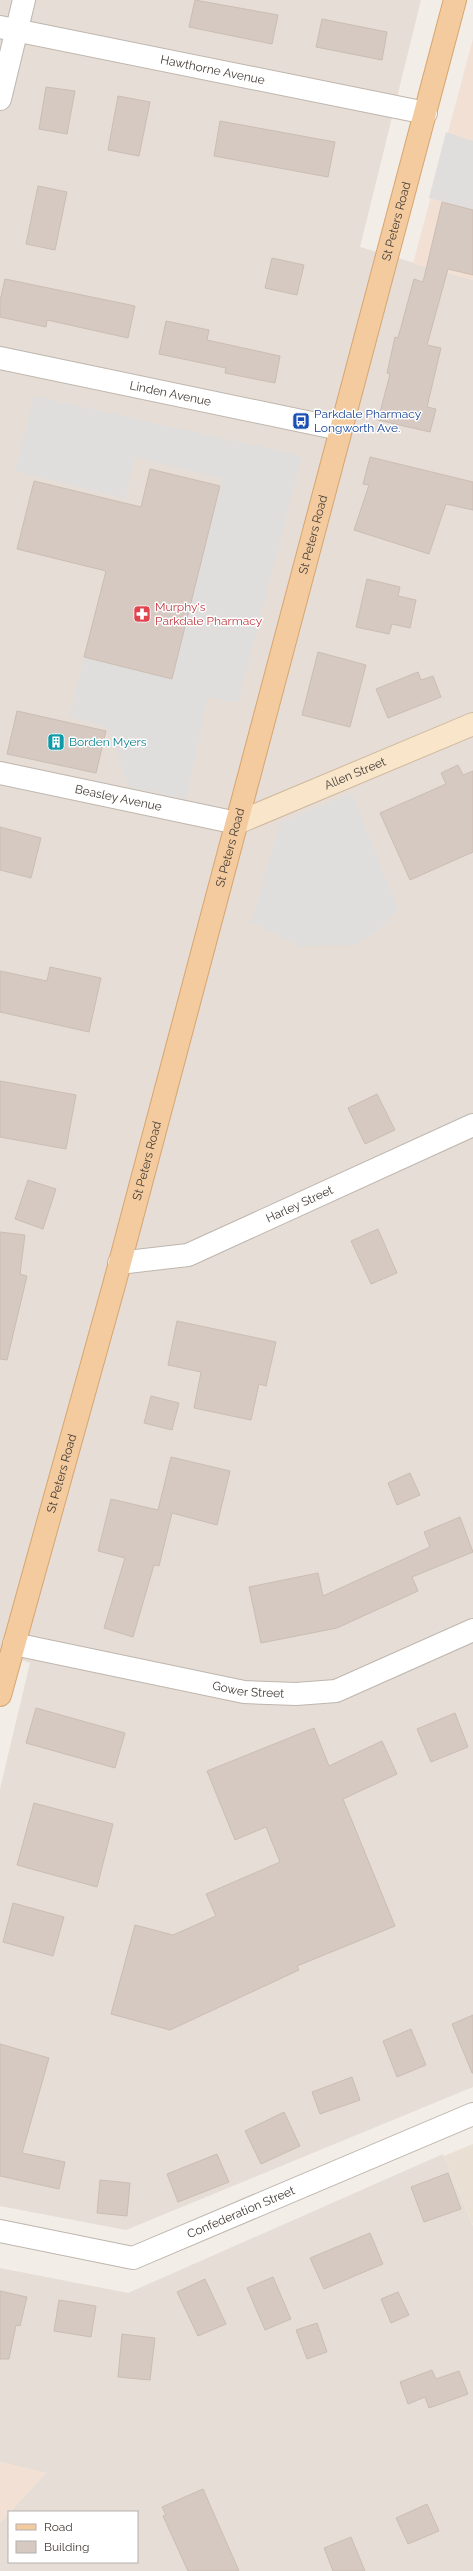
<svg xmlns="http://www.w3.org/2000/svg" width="473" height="2571" font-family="Raleway,sans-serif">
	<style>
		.residential { fill: #e5ddd6 }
		.commercial { fill: #f2e0d4 }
		.education { fill: #e9dfd3 }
		.parking { fill: #e0dedc }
		.building { fill: #d5c9c1; stroke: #ccbdb2 }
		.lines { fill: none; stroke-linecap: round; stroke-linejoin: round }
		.street-casing { stroke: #bfb6ae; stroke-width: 24 }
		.secondary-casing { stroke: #d0b99d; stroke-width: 24 }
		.primary-casing { stroke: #d7a570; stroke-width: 24 }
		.street { stroke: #fff; stroke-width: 22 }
		.secondary { stroke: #f9e5ca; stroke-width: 22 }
		.primary { stroke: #f4cb9e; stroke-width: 22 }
		.labels { text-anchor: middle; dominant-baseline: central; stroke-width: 3; stroke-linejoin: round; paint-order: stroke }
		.street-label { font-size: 12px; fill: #443c37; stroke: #fff }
		.transit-label { font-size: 12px; fill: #164399; stroke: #fff; text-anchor: start }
		.health-label { font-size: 12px; fill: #be3a42; stroke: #fff; text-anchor: start }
		.culture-label { font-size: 12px; fill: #0d838f; stroke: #fff; text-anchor: start }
	</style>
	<rect width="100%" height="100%" fill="#f2ede7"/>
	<!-- residential -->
	<path class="residential" d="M 0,0 L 421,0 L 360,247 L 473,280 L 473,2087 L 126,2230 L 0,2206 L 0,1789 L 30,1663 L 0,1651 Z
		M 443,2154 L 473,2226 L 473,2571 L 0,2571 L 0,2523 L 9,2513 L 9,2562 L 137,2562 L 137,2512 L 10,2512 L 46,2473 L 0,2462 L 0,2268 L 128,2293 Z"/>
	<!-- commercial -->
	<path class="commercial" d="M 473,39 L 473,280 L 413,264 Z
		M 0,2462 L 46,2473 L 0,2523 Z"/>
	<!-- education -->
	<path class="education" d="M 473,2144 L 473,2225 L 444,2156 Z"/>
	<!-- parking -->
	<path class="parking" d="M 446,132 L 473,141 L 473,210 L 429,198 Z
		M 34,396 L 302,456 L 238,703 L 208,697 L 186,799 L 129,787 L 108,728 L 69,717 L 84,657 L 172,679 L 223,479 L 135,457 L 125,499 L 15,471 Z
		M 352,793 L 398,911 L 378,930 L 354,945 L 298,946 L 251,922 L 280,822 Z"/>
	<!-- building -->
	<path class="building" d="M 195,0 L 278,15 L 272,44 L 189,27 Z
		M 322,19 L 387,32 L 382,60 L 316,47 Z
		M 46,87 L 75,91 L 67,134 L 39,129 Z
		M 118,96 L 150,102 L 139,156 L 108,150 Z
		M 220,121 L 335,142 L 328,177 L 214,156 Z
		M 38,186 L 67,192 L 55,250 L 26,244 Z
		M 442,202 L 473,210 L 473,275 L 448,269 L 427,345 L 441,348 L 427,407 L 436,409 L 430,432 L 378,420 L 390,374 L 387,373 L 395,337 L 398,338 L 414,279 L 423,282 Z
		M 272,258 L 304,265 L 297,295 L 265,288 Z
		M 5,279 L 135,306 L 128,338 L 47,320 L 46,327 L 0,317 L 0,301 Z
		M 166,321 L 209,330 L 207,340 L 280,356 L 275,383 L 225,373 L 226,368 L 159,354 Z
		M 370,457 L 473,482 L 473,510 L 446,504 L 429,554 L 354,530 L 369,485 L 363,484 Z
		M 150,469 L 220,486 L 172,679 L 84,657 L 106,571 L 17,549 L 34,481 L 141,507 Z
		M 367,579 L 400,587 L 398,596 L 416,600 L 410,628 L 392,624 L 389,634 L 356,627 Z
		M 318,652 L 366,665 L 350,727 L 302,715 Z
		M 418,672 L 421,680 L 433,676 L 441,697 L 388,718 L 376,689 Z
		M 17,711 L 106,731 L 96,773 L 7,754 Z
		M 458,765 L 463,775 L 473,771 L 473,852 L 410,880 L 380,813 L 446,784 L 441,773 Z
		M 0,827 L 41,838 L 31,878 L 0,870 Z
		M 50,967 L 101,978 L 89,1032 L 0,1012 L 0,971 L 47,981 Z
		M 0,1081 L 76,1095 L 66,1149 L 0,1137 Z
		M 377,1094 L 395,1130 L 365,1144 L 348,1108 Z
		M 28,1180 L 56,1189 L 43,1229 L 15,1219 Z
		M 378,1229 L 397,1273 L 371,1284 L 351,1241 Z
		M 0,1232 L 25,1235 L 20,1274 L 27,1276 L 7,1360 L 0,1359 Z
		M 177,1321 L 276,1342 L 266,1386 L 259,1384 L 251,1420 L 194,1408 L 201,1372 L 168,1365 Z
		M 151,1396 L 179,1403 L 172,1430 L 144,1423 Z
		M 171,1457 L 230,1471 L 217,1525 L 172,1513 L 159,1566 L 154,1565 L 133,1637 L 104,1628 L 125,1558 L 98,1551 L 111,1499 L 158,1510 Z
		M 410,1473 L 420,1495 L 397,1505 L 388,1483 Z
		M 460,1517 L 473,1552 L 412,1577 L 418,1591 L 337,1628 L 261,1643 L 249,1587 L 318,1573 L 323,1596 L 430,1547 L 424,1532 Z
		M 36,1708 L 125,1733 L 115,1768 L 26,1743 Z
		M 455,1713 L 468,1747 L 431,1762 L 417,1729 Z
		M 314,1728 L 329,1766 L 382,1741 L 397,1774 L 343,1799 L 395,1926 L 297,1966 L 299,1970 L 170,2030 L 111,2014 L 135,1925 L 173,1935 L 216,1916 L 206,1894 L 280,1862 L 266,1827 L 235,1840 L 207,1771 Z
		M 34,1803 L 113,1824 L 97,1887 L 17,1865 Z
		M 13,1903 L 64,1917 L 53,1956 L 3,1942 Z
		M 473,2015 L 473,2073 L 472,2073 L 452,2024 Z
		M 411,2029 L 426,2065 L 397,2077 L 383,2041 Z
		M 0,2044 L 49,2058 L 22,2153 L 65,2162 L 59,2189 L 0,2176 Z
		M 352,2077 L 360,2100 L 320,2114 L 312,2092 Z
		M 284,2112 L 300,2146 L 261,2164 L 245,2131 Z
		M 217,2154 L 229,2182 L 178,2202 L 167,2174 Z
		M 448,2173 L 461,2209 L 424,2222 L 411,2187 Z
		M 100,2180 L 130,2183 L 127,2216 L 97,2213 Z
		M 370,2233 L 383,2264 L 324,2289 L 310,2258 Z
		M 273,2277 L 291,2319 L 265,2330 L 247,2288 Z
		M 205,2279 L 226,2324 L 198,2336 L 177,2292 Z
		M 0,2291 L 27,2297 L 20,2326 L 16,2325 L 9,2359 L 0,2359 Z
		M 398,2292 L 409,2315 L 391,2323 L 381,2299 Z
		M 59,2300 L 96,2306 L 91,2337 L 54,2331 Z
		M 317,2323 L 327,2352 L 307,2359 L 296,2330 Z
		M 122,2334 L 155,2338 L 150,2380 L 118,2377 Z
		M 432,2370 L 436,2379 L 459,2371 L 468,2394 L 429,2408 L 425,2397 L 408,2404 L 400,2382 Z
		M 203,2489 L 239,2571 L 188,2571 L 163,2516 L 166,2515 L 162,2507 Z
		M 427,2504 L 439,2531 L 408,2544 L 396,2518 Z
		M 351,2537 L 365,2571 L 333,2571 L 324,2548 Z"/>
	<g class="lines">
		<defs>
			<g id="street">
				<path id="s1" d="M 0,27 L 426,113"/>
				<path d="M 0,99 L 24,0"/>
				<path id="s2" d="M 0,358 L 340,429"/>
				<path id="s3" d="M 0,773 L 237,823"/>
				<path id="s4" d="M 119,1263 L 188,1255 L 473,1125"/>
				<path id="s5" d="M 14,1644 L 244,1692 L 296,1694 L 336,1691 L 473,1630"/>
				<path id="s6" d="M 0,2231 L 133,2258 L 473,2114"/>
			</g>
			<g id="secondary">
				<path id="s7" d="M 237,823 L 473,724"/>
			</g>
			<g id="primary">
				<path id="s8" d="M 0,1695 L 114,1285 L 455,0"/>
			</g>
		</defs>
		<!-- street casing -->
		<use href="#street" class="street-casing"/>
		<!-- secondary casing -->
		<use href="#secondary" class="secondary-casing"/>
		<!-- primary casing -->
		<use href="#primary" class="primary-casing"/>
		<!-- street -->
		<use href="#street" class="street"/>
		<!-- secondary -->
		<use href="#secondary" class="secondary"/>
		<!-- primary -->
		<use href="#primary" class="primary"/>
	</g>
	<!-- icons -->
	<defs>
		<symbol id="bus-square" viewBox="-11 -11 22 22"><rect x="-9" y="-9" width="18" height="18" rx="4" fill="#1a4fb4" stroke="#fff"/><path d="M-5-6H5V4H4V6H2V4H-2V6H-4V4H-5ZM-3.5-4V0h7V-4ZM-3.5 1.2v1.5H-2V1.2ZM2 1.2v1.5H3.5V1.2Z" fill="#fff"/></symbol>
		<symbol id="pharmacy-square" viewBox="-11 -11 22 22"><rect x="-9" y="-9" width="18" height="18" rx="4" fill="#e0444e" stroke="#fff"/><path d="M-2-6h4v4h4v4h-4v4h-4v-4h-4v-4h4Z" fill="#fff"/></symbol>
		<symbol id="building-square" viewBox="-11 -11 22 22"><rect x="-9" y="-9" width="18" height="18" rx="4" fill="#0f9aa8" stroke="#fff"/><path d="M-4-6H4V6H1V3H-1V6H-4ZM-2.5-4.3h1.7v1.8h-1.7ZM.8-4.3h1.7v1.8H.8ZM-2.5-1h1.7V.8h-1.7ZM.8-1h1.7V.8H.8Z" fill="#fff"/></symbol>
	</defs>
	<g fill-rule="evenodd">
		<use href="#bus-square" x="291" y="411" width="20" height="20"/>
		<use href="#pharmacy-square" x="132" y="604" width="20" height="20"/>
		<use href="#building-square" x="46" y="732" width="20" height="20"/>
	</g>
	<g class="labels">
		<!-- street labels -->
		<g class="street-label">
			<text stroke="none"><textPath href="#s1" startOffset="217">Hawthorne Avenue</textPath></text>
			<text stroke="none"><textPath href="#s8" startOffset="1526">St Peters Road</textPath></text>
			<text stroke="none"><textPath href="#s2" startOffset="174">Linden Avenue</textPath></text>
			<text stroke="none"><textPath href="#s8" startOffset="1202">St Peters Road</textPath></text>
			<text stroke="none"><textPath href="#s7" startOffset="128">Allen Street</textPath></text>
			<text stroke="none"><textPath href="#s3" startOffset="121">Beasley Avenue</textPath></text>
			<text stroke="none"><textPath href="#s8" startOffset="878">St Peters Road</textPath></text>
			<text stroke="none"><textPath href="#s8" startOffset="554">St Peters Road</textPath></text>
			<text stroke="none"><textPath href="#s4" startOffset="192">Harley Street</textPath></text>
			<text stroke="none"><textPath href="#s8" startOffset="230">St Peters Road</textPath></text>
			<text stroke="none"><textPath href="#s5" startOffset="239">Gower Street</textPath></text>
			<text stroke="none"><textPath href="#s6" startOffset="253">Confederation Street</textPath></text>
		</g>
		<!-- transit labels -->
		<g class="transit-label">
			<text x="314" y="414">Parkdale Pharmacy<tspan x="314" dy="14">Longworth Ave.</tspan></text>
		</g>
		<!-- health labels -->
		<g class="health-label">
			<text x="155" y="607">Murphy's<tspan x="155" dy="14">Parkdale Pharmacy</tspan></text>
		</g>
		<!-- culture labels -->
		<g class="culture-label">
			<text x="69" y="742">Borden Myers</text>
		</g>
	</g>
	<!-- legend -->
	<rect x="8" y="2511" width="130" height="52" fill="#ffffff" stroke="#b4b1af"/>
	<rect x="16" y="2524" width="20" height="6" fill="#f4cb9e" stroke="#b4b1af"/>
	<text x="44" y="2531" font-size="12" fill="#443c37">Road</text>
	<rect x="16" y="2541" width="20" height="12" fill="#d5c9c1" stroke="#b4b1af"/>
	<text x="44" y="2551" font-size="12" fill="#443c37">Building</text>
</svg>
